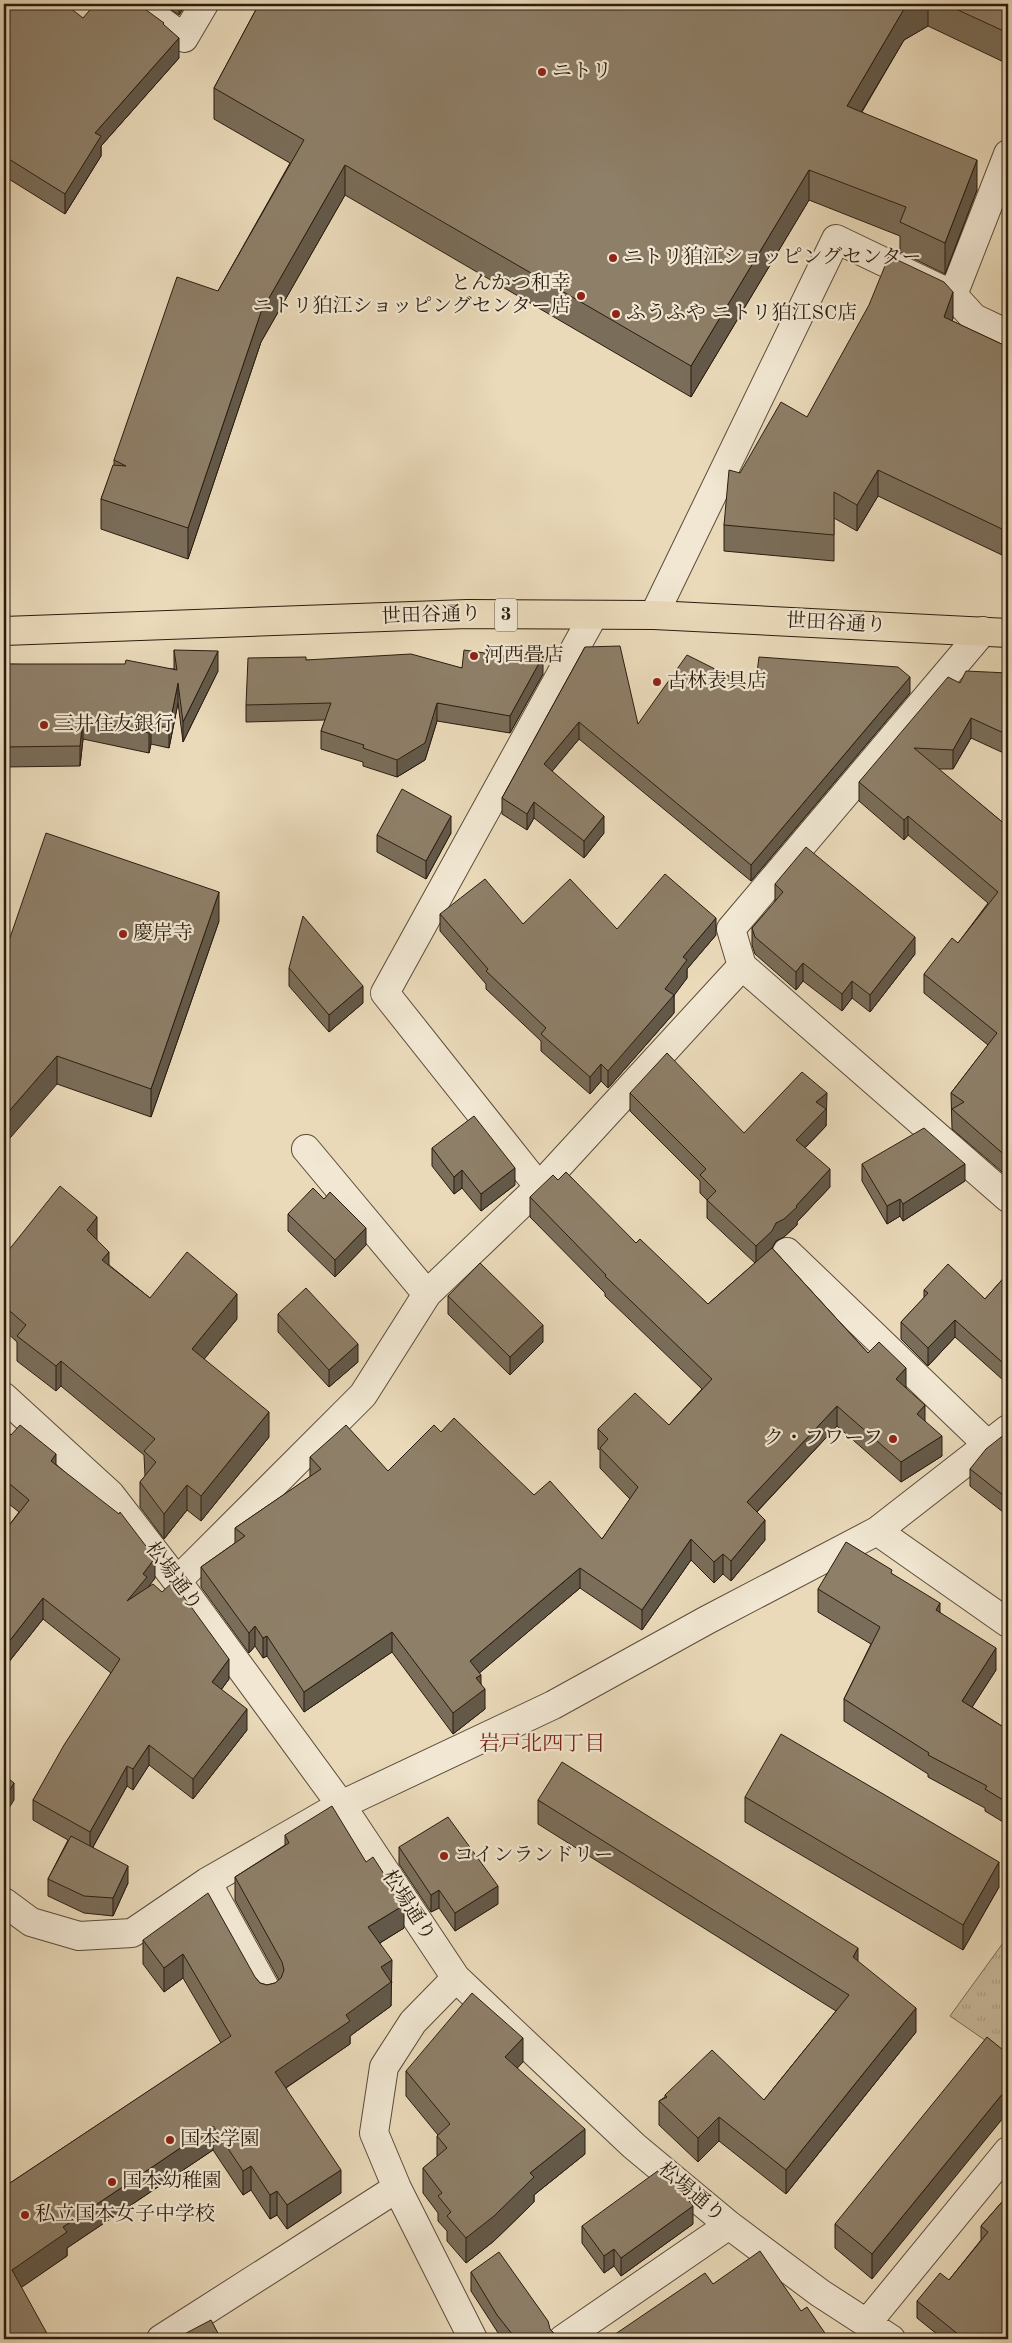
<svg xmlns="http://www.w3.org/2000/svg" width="1012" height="2343" font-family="'Old Standard TT','Noto Serif JP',serif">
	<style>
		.grass { fill: url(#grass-tufts); stroke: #7a6b56 }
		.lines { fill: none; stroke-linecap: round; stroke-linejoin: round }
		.minor-casing { stroke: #5a4c3a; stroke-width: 30 }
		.major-casing { stroke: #2a1c10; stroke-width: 30 }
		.minor { stroke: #f1e7d2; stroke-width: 28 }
		.major { stroke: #eadaba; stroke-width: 28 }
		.wall { fill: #7a6d59; stroke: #2a1c10 }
		.shaded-wall { fill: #635949; stroke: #2a1c10 }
		.building { fill: #8e7f68; stroke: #2a1c10 }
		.poi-dot { fill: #8f2418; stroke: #f1e7d2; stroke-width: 2 }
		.labels { text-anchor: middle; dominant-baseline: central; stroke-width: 4.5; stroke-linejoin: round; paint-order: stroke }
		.shield { fill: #f1e7d2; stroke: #66594a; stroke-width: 1 }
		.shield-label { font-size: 19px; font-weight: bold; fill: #2a1c10 }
		.poi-label { font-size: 20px; fill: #2a1c10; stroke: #f1e7d2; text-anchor: start }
		.street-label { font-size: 20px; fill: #2a1c10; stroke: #f1e7d2 }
		.neighbourhood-label { font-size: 21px; fill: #7a1f14; stroke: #f1e7d2 }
	</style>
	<defs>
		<pattern id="grass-tufts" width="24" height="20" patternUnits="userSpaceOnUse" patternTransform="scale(1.25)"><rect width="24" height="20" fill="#c9ba9d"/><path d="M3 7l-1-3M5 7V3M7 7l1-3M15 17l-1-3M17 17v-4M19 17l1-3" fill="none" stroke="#ad9f86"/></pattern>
	</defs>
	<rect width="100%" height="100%" fill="#eadaba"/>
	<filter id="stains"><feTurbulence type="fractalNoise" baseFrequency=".004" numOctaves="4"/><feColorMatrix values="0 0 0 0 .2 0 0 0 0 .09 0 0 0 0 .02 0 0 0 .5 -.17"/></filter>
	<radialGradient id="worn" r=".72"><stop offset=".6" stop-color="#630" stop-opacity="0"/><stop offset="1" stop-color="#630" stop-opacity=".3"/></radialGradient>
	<!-- grass -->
	<path class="grass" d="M 1008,1936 L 1008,2056 L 950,2016 Z"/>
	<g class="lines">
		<defs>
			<path id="minor" d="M 138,4 L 184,38 L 204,4
				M 953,295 L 1008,154
				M 654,615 L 836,239 L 953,295 L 974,318 L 1008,334
				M 983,631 L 731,929 L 742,966 L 1008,1198
				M 306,1149 L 427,1294
				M 539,1187 L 385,993 L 593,616
				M 787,1252 L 988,1445
				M 4,1397 L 110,1494 L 177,1581 L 341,1805 L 456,1978 L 634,2146 L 729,2225 L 820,2293 L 891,2339
				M 877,1531 L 1008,1623
				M 177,1581 L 363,1395 L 427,1294 L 539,1187 L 742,966
				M 207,1882 L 268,1993
				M 4,1902 L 31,1922 L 79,1936 L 132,1933 L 207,1882 L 341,1805 L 553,1705 L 707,1620 L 877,1531 L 1008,1429
				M 456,1978 L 413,2022 L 384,2067 L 374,2133 L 397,2188 L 473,2339
				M 867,2323 L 1008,2151
				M 161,2339 L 397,2188
				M 563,2339 L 729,2225"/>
			<path id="major" d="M 4,631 L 467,614 L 654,615 L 1008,633"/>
		</defs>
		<!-- minor casing -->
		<use href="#minor" class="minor-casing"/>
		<!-- major casing -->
		<use href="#major" class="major-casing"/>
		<!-- minor -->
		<use href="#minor" class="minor"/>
		<!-- major -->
		<use href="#major" class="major"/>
	</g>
	<!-- wall -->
	<path class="wall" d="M 4,4 L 83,18 L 164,25 L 179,58 L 101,146 L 101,156 L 65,214 L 4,176 Z
		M 163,4 L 186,4 L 179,15 Z
		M 259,4 L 1008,4 L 1008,64 L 928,26 L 904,40 L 862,112 L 977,190 L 945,274 L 900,252 L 900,236 L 809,200 L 691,397 L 345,195 L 261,342 L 188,559 L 101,529 L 101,499 L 114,465 L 114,460 L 218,291 L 290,163 L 214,119 L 214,88 Z
		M 1008,281 L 1008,307 L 1005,305 L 1005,288 Z
		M 953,318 L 952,321 L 1008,347 L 1002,555 L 878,496 L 857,531 L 834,518 L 834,561 L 724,551 L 724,525 L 740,473 L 807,417 Z
		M 585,647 L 638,724 L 755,689 L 910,693 L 751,881 L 579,739 L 552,771 L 604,833 L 584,858 L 534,818 L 527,830 L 502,814 L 502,798 Z
		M 174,650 L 218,671 L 183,742 L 178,703 L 169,748 L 151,744 L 149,753 L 83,739 L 80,766 L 4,767 L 4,664 L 174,669 Z
		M 306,660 L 462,668 L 543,674 L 510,733 L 437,721 L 425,760 L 397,777 L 363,766 L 363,762 L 321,749 L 321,731 L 325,720 L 246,722 L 246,705 Z
		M 1008,673 L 1008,755 L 971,738 L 953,769 L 938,769 L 1007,826 L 1008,825 L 1008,1177 L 952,1129 L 951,1093 L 988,1045 L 924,993 L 924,974 L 958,943 L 988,903 L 908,835 L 904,840 L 859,801 L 859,782 L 960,683 Z
		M 451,833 L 426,879 L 377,852 L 377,835 Z
		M 775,884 L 915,954 L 870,1012 L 852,998 L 842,1011 L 803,981 L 796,990 L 755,954 L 752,945 L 752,928 L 775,902 Z
		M 440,914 L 523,924 L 716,935 L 687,969 L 687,978 L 674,995 L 674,1013 L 608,1088 L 601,1081 L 590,1094 L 541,1051 L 541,1041 L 486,989 L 486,984 L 440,931 Z
		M 219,921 L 151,1117 L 57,1084 L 4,955 Z
		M 289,968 L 363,1003 L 329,1032 L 289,986 Z
		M 630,1093 L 744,1133 L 827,1110 L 826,1111 L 826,1126 L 805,1148 L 830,1187 L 797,1222 L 797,1225 L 784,1237 L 776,1241 L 772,1248 L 868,1353 L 906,1388 L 925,1421 L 942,1456 L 901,1482 L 837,1426 L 757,1512 L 765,1540 L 731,1581 L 723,1574 L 714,1583 L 691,1560 L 642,1630 L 580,1588 L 479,1673 L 485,1709 L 453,1734 L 392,1652 L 304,1712 L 267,1656 L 263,1658 L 255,1646 L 249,1653 L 201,1587 L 201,1567 L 235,1543 L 235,1528 L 310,1477 L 310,1457 L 388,1471 L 441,1432 L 534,1495 L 602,1539 L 630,1499 L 600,1468 L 600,1450 L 598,1449 L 598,1429 L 669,1425 L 702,1389 L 605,1296 L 605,1293 L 530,1217 L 530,1197 L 558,1180 L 636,1243 L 708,1304 L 755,1263 L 707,1218 L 707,1200 L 700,1193 L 700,1181 L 630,1111 Z
		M 432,1148 L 515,1185 L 481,1211 L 462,1188 L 454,1194 L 432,1166 Z
		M 862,1164 L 965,1181 L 903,1221 L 900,1216 L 887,1224 L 862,1181 Z
		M 288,1214 L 366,1245 L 335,1277 L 288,1231 Z
		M 97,1240 L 109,1265 L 150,1298 L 237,1319 L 204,1359 L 269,1437 L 201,1521 L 187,1510 L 164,1539 L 140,1507 L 140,1482 L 145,1476 L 144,1455 L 61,1386 L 56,1391 L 17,1361 L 17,1342 L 4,1330 L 4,1256 Z
		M 1008,1273 L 1003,1380 L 955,1337 L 928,1366 L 901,1339 L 901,1322 L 924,1298 L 924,1290 L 985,1299 Z
		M 448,1296 L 543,1342 L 510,1375 L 448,1314 Z
		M 278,1314 L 358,1362 L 329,1387 L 278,1332 Z
		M 4,1429 L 11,1435 L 56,1465 L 155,1578 L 148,1587 L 229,1679 L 221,1690 L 247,1730 L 193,1799 L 149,1765 L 133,1790 L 127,1786 L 93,1847 L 128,1883 L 113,1916 L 84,1913 L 48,1896 L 48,1879 L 68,1840 L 33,1820 L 33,1800 L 111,1673 L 43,1619 L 4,1668 L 4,1532 L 19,1512 L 4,1500 Z
		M 1008,1437 L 1008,1516 L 970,1486 L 970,1469 Z
		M 892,1574 L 940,1612 L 996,1670 L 972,1707 L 1008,1730 L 1008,1825 L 985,1811 L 985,1808 L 928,1777 L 928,1774 L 844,1721 L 844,1699 L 871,1644 L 818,1612 L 818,1589 Z
		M 745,1797 L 999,1887 L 963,1950 L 745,1822 Z
		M 538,1800 L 858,1962 L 916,2032 L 786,2194 L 719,2141 L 698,2162 L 659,2125 L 659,2101 L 665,2097 L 665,2095 L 764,2100 L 836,2011 L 538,1824 Z
		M 285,1835 L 404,1928 L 380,1943 L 392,1983 L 391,1984 L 391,2006 L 350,2036 L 350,2044 L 286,2088 L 341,2193 L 287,2229 L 277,2215 L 270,2219 L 251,2190 L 243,2195 L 213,2150 L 67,2248 L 67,2256 L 21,2287 L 4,2339 L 4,2187 L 221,2043 L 183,1978 L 164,1992 L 143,1964 L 143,1940 L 255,1977 L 260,1983 L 267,1985 L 275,1983 L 279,1980 L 235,1900 L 235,1877 L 285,1845 Z
		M 399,1847 L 498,1904 L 455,1931 L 439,1908 L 431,1912 L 399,1864 Z
		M 1008,2054 L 872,2279 L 835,2248 L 835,2224 Z
		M 523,2062 L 517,2068 L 585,2154 L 534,2195 L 534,2202 L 494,2241 L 466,2263 L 447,2241 L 447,2231 L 438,2221 L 438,2213 L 423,2193 L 423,2168 L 437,2157 L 437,2136 L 438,2135 L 406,2096 L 406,2071 Z
		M 1008,2195 L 1008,2339 L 943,2339 L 917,2318 L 917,2301 L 949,2280 L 981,2240 L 981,2226 Z
		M 693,2224 L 621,2276 L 614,2266 L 604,2273 L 582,2243 L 582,2226 Z
		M 471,2272 L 550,2329 L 559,2339 L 502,2339 L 471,2291 Z"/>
	<!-- shaded-wall -->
	<path class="shaded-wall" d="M 179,4 L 186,4 L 179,15 Z
		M 914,4 L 928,4 L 928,26 L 904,40 L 847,136 L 847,106 L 904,9 Z
		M 179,38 L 179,58 L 101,146 L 101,156 L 65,214 L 65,194 L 95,133 Z
		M 977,160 L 977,190 L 945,274 L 945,243 Z
		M 345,165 L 345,195 L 261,342 L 188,559 L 188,528 L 261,312 Z
		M 809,170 L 809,200 L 691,397 L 691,366 Z
		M 953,292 L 953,318 L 944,343 L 944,317 Z
		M 878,470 L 878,496 L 857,531 L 857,505 Z
		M 1008,519 L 1008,545 L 1002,555 L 1002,529 Z
		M 218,651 L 218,671 L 183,742 L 183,722 Z
		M 543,656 L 543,674 L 510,733 L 510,716 Z
		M 910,677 L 910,693 L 751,881 L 751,865 Z
		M 178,683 L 178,703 L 169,748 L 169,728 Z
		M 437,703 L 437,721 L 425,760 L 397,777 L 397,760 Z
		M 971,718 L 971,738 L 953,769 L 953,750 Z
		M 83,719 L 83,739 L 80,766 L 80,746 Z
		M 579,722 L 579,739 L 544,781 L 544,764 Z
		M 151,724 L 151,744 L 149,753 L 149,733 Z
		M 534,802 L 534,818 L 527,830 L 527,814 Z
		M 451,816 L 451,833 L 426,879 L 426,861 Z
		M 604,816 L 604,833 L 584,858 L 584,841 Z
		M 908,816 L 908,835 L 904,840 L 904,820 Z
		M 219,892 L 219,921 L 151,1117 L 151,1089 Z
		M 716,918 L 716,935 L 687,969 L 687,978 L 673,997 L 674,995 L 674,1013 L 608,1088 L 608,1071 L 665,989 L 683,957 Z
		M 915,937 L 915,954 L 870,1012 L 870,995 Z
		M 803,963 L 803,981 L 796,990 L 796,972 Z
		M 852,981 L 852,998 L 842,1011 L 842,994 Z
		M 363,986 L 363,1003 L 329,1032 L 329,1015 Z
		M 57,1056 L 57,1084 L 4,1145 L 4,1117 Z
		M 601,1064 L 601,1081 L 590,1094 L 590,1077 Z
		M 827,1093 L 826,1126 L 796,1157 L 796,1140 L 816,1102 Z
		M 965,1164 L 965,1181 L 903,1221 L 903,1204 Z
		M 515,1168 L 515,1185 L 481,1211 L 481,1194 Z
		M 830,1169 L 830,1187 L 797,1222 L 797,1225 L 784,1237 L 776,1241 L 772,1248 L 756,1263 L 756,1246 L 776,1223 L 796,1206 Z
		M 462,1170 L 462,1188 L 454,1194 L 454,1177 Z
		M 900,1199 L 900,1216 L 887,1224 L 887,1206 Z
		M 97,1217 L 97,1242 L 87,1230 Z
		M 366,1228 L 366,1245 L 335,1277 L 335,1260 Z
		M 109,1252 L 109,1276 L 102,1260 Z
		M 237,1294 L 237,1319 L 192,1374 L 192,1349 Z
		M 955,1320 L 955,1337 L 928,1366 L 928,1348 Z
		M 543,1325 L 543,1342 L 510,1375 L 510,1357 Z
		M 358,1344 L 358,1362 L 329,1387 L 329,1370 Z
		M 1008,1357 L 1008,1375 L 1003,1380 L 1003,1363 Z
		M 61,1361 L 61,1386 L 56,1391 L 56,1366 Z
		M 906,1368 L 906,1388 L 896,1400 L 896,1379 Z
		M 925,1405 L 925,1425 L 917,1414 Z
		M 837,1406 L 837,1426 L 747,1522 L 747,1502 Z
		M 269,1412 L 269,1437 L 201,1521 L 201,1496 Z
		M 942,1436 L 942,1456 L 901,1482 L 901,1462 Z
		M 56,1454 L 56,1474 L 51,1461 Z
		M 187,1485 L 187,1510 L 164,1539 L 164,1514 Z
		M 765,1520 L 765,1540 L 731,1581 L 731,1561 Z
		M 691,1539 L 691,1560 L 642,1630 L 642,1610 Z
		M 723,1554 L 723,1574 L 714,1583 L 714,1562 Z
		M 155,1558 L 155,1578 L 147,1589 L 127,1601 L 143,1574 Z
		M 580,1568 L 580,1588 L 470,1681 L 470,1661 Z
		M 43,1598 L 43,1619 L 4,1668 L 4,1648 Z
		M 940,1603 L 940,1626 L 936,1610 Z
		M 255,1626 L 255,1646 L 249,1653 L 249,1633 Z
		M 392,1632 L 392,1652 L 304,1712 L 304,1692 Z
		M 267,1636 L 267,1656 L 263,1658 L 263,1638 Z
		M 996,1648 L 996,1670 L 962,1723 L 962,1701 Z
		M 229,1659 L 229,1679 L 212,1702 L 212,1682 Z
		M 481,1675 L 481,1692 L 485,1689 L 485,1709 L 453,1734 L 453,1713 L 476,1678 Z
		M 247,1709 L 247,1730 L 193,1799 L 193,1779 Z
		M 149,1745 L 149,1765 L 133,1790 L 133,1769 Z
		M 127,1766 L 127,1786 L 90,1852 L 90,1832 Z
		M 14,1783 L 14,1800 L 4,1816 L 4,1799 Z
		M 999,1862 L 999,1887 L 963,1950 L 963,1925 Z
		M 128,1866 L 128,1883 L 113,1916 L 113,1898 Z
		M 498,1886 L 498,1904 L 455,1931 L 455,1913 Z
		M 439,1890 L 439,1908 L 431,1912 L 431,1895 Z
		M 404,1905 L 404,1928 L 368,1950 L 368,1927 Z
		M 858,1948 L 858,1972 L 853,1957 Z
		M 183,1954 L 183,1978 L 164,1992 L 164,1968 Z
		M 392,1960 L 391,2006 L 350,2036 L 350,2044 L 275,2095 L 275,2072 L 346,2015 L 381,1967 Z
		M 916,2008 L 916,2032 L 786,2194 L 786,2170 Z
		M 523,2038 L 523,2062 L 505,2081 L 505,2057 Z
		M 1008,2087 L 1008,2112 L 872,2279 L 872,2254 Z
		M 719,2117 L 719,2141 L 698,2162 L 698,2138 Z
		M 213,2126 L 213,2150 L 67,2248 L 67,2256 L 12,2294 L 12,2270 L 63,2227 Z
		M 585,2129 L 585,2154 L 534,2195 L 534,2202 L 494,2241 L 466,2263 L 466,2238 L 530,2173 Z
		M 251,2166 L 251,2190 L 243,2195 L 243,2171 Z
		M 341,2170 L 341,2193 L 287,2229 L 287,2205 Z
		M 277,2191 L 277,2215 L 270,2219 L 270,2195 Z
		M 693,2206 L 693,2224 L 621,2276 L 621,2258 Z
		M 614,2249 L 614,2266 L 604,2273 L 604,2256 Z"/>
	<!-- building -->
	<path class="building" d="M 4,4 L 65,4 L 83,18 L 95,4 L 138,4 L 164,23 L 163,24 L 179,38 L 95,133 L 101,136 L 65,194 L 4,156 Z
		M 259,4 L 914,4 L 904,9 L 847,106 L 977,160 L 945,243 L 900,222 L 906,207 L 809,170 L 691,366 L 345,165 L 261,312 L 188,528 L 101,499 L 113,465 L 126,466 L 114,460 L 177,277 L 218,291 L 304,140 L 214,88 Z
		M 945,4 L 1008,4 L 1008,33 Z
		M 889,256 L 944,282 L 953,292 L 944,317 L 1008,347 L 1008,519 L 1002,529 L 878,470 L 857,505 L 834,492 L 834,535 L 724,525 L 729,470 L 740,473 L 781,402 L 807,417 L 869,305 Z
		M 1008,281 L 1008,290 L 1005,288 Z
		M 620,646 L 638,724 L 687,655 L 755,689 L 759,657 L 898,667 L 910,677 L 751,865 L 579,722 L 544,764 L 604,816 L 584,841 L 534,802 L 527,814 L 502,798 L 585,647 Z
		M 174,650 L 218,651 L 183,722 L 178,683 L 169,728 L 151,724 L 149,733 L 83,719 L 80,746 L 4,747 L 4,664 L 125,664 L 126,660 L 177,670 Z
		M 464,650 L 511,657 L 512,651 L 543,656 L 510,716 L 437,703 L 425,743 L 397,760 L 363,748 L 364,745 L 321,731 L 331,703 L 246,705 L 248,658 L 306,657 L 306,660 L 411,654 L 462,668 Z
		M 966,671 L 1008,673 L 1008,735 L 971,718 L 953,750 L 914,748 L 1007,826 L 1008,825 L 1008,1158 L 952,1109 L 964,1102 L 951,1093 L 997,1033 L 924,974 L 952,938 L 958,943 L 998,892 L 908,816 L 904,820 L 859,782 L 948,677 L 960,683 Z
		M 402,789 L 451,816 L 426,861 L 377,835 Z
		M 46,833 L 219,892 L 151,1089 L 57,1056 L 4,1117 L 4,955 Z
		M 806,847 L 915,937 L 870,995 L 852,981 L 842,994 L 803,963 L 796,972 L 755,937 L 752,928 L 783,892 L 775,884 Z
		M 665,874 L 716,918 L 683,957 L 687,960 L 665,989 L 674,995 L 608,1071 L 601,1064 L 590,1077 L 541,1034 L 546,1028 L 486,971 L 488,969 L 440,914 L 485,879 L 523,924 L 570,879 L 617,929 Z
		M 303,916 L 363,986 L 329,1015 L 289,968 Z
		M 667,1053 L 744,1133 L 802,1072 L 827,1093 L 816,1102 L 826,1109 L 796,1140 L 830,1169 L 796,1206 L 797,1207 L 784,1219 L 776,1223 L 772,1231 L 756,1246 L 707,1200 L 716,1191 L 700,1175 L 706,1169 L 630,1093 Z
		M 474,1116 L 515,1168 L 481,1194 L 462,1170 L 454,1177 L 432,1148 Z
		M 924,1128 L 965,1164 L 903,1204 L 900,1199 L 887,1206 L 862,1164 Z
		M 566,1172 L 636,1243 L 640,1239 L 708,1304 L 772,1248 L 868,1353 L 879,1342 L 906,1368 L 896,1379 L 925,1405 L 917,1414 L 942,1436 L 901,1462 L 837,1406 L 747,1502 L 765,1520 L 731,1561 L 723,1554 L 714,1562 L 691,1539 L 642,1610 L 580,1568 L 470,1661 L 481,1675 L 476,1678 L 485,1689 L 453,1713 L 392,1632 L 304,1692 L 267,1636 L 263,1638 L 255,1626 L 249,1633 L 201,1567 L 245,1536 L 235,1528 L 321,1469 L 310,1457 L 346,1425 L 388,1471 L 434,1425 L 441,1432 L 454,1418 L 534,1495 L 550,1481 L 602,1539 L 638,1487 L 600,1448 L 608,1439 L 598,1429 L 635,1393 L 669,1425 L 712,1379 L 605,1276 L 606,1275 L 530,1197 L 553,1175 L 558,1180 Z
		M 60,1186 L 97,1217 L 87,1230 L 109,1252 L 102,1260 L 150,1298 L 187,1252 L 237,1294 L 192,1349 L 269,1412 L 201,1496 L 187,1485 L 164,1514 L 140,1482 L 156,1462 L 144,1451 L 155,1439 L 61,1361 L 56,1366 L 17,1336 L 26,1325 L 4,1306 L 4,1295 L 7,1292 L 4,1289 L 4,1256 Z
		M 313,1188 L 324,1199 L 330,1192 L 366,1228 L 335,1260 L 288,1214 Z
		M 480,1263 L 543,1325 L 510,1357 L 448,1296 Z
		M 948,1264 L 985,1299 L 1008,1273 L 1008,1357 L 1003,1363 L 955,1320 L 928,1348 L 901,1322 L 928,1293 L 924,1290 Z
		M 306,1288 L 358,1344 L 329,1370 L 278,1314 Z
		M 20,1425 L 56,1454 L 51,1461 L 119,1514 L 120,1512 L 155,1558 L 143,1574 L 147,1577 L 127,1601 L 153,1584 L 162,1592 L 173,1582 L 229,1659 L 212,1682 L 247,1709 L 193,1779 L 149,1745 L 133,1769 L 127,1766 L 90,1832 L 33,1800 L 64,1745 L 120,1659 L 43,1598 L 4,1648 L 4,1532 L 29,1500 L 4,1479 L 4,1429 L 11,1435 Z
		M 1005,1434 L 1008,1437 L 1008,1499 L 970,1469 L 986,1449 Z
		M 846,1542 L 892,1570 L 891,1573 L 940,1603 L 936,1610 L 996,1648 L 962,1701 L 1008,1730 L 1008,1803 L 985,1789 L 987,1786 L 928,1755 L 929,1753 L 844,1699 L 880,1627 L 818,1589 Z
		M 781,1734 L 999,1862 L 963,1925 L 745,1797 Z
		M 562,1762 L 858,1948 L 853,1957 L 916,2008 L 786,2170 L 719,2117 L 698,2138 L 659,2101 L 667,2097 L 665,2095 L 712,2050 L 764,2100 L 849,1995 L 538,1800 Z
		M 4,1775 L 14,1783 L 4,1799 Z
		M 332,1806 L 366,1862 L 373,1857 L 404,1905 L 368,1927 L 392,1960 L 381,1967 L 391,1982 L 346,2015 L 350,2021 L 275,2072 L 341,2170 L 287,2205 L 277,2191 L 270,2195 L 251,2166 L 243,2171 L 213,2126 L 63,2227 L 67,2232 L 12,2270 L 50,2339 L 4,2339 L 4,2187 L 231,2036 L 183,1954 L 164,1968 L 143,1940 L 208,1893 L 255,1977 L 260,1983 L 267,1985 L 275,1983 L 281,1978 L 284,1970 L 282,1962 L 235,1877 L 289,1843 L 285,1835 Z
		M 448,1817 L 498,1886 L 455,1913 L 439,1890 L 431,1895 L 399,1847 Z
		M 71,1836 L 128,1866 L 113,1898 L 84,1896 L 48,1879 Z
		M 472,1993 L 523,2038 L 505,2057 L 585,2129 L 530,2173 L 534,2177 L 494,2216 L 466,2238 L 447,2216 L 451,2212 L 438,2196 L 442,2193 L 423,2168 L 447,2148 L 437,2136 L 450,2124 L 406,2071 Z
		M 987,2037 L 1008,2054 L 1008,2087 L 872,2254 L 835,2224 Z
		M 659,2170 L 676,2184 L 693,2206 L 621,2258 L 614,2249 L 604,2256 L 582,2226 Z
		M 1008,2195 L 1008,2339 L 964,2339 L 917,2301 L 940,2273 L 949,2280 L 988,2232 L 981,2226 Z
		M 760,2251 L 801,2311 L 807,2307 L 829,2339 L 608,2339 L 705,2273 L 713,2284 Z
		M 499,2252 L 548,2321 L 550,2329 L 559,2339 L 520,2339 L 519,2337 L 516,2339 L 497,2315 L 471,2272 Z
		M 211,2320 L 221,2339 L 175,2339 Z"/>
	<!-- markers -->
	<g class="poi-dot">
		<circle cx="542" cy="72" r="5"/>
		<circle cx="613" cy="258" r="5"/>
		<circle cx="581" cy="296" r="5"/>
		<circle cx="616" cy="314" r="5"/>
		<circle cx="474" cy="656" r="5"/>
		<circle cx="657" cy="682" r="5"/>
		<circle cx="44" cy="725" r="5"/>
		<circle cx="123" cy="934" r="5"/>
		<circle cx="893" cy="1439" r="5"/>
		<circle cx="444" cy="1856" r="5"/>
		<circle cx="170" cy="2140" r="5"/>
		<circle cx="112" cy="2182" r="5"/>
		<circle cx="25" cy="2215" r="5"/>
	</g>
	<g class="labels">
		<!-- shield labels -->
		<rect class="shield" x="495" y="598.5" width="22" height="33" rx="4"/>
		<g class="shield-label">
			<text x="506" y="615">3</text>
		</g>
		<!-- poi labels -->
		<g class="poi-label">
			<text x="552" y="72">ニトリ</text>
			<text x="623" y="258">ニトリ狛江ショッピングセンター</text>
			<text x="571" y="284" text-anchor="end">とんかつ和幸<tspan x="571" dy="23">ニトリ狛江ショッピングセンター店</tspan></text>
			<text x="626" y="314">ふうふや ニトリ狛江SC店</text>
			<text x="484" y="656">河西畳店</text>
			<text x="667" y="682">古林表具店</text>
			<text x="54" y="725">三井住友銀行</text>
			<text x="133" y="934">慶岸寺</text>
			<text x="883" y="1439" text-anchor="end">ク・フワーフ</text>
			<text x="454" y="1856">コインランドリー</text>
			<text x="180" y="2140">国本学園</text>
			<text x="122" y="2182">国本幼稚園</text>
			<text x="35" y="2215">私立国本女子中学校</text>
		</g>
		<!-- street labels -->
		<g class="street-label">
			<text transform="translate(431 616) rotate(-2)">世田谷通り</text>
			<text transform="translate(836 624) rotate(3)">世田谷通り</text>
			<text transform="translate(173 1577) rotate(53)">松場通り</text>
			<text transform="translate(408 1906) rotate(57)">松場通り</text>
			<text transform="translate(691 2193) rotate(40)">松場通り</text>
		</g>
		<!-- neighbourhood labels -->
		<g class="neighbourhood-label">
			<text x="542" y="1744">岩戸北四丁目</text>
		</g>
	</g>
	<!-- margin -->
	<rect width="1012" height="2343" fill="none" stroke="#eadaba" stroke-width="20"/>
	<rect x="5" y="5" width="1002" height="2333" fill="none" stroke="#2a1c10" stroke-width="2.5"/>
	<rect x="10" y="10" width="992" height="2323" fill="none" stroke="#2a1c10"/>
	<rect width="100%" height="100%" filter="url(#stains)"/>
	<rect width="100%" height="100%" fill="url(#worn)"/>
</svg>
